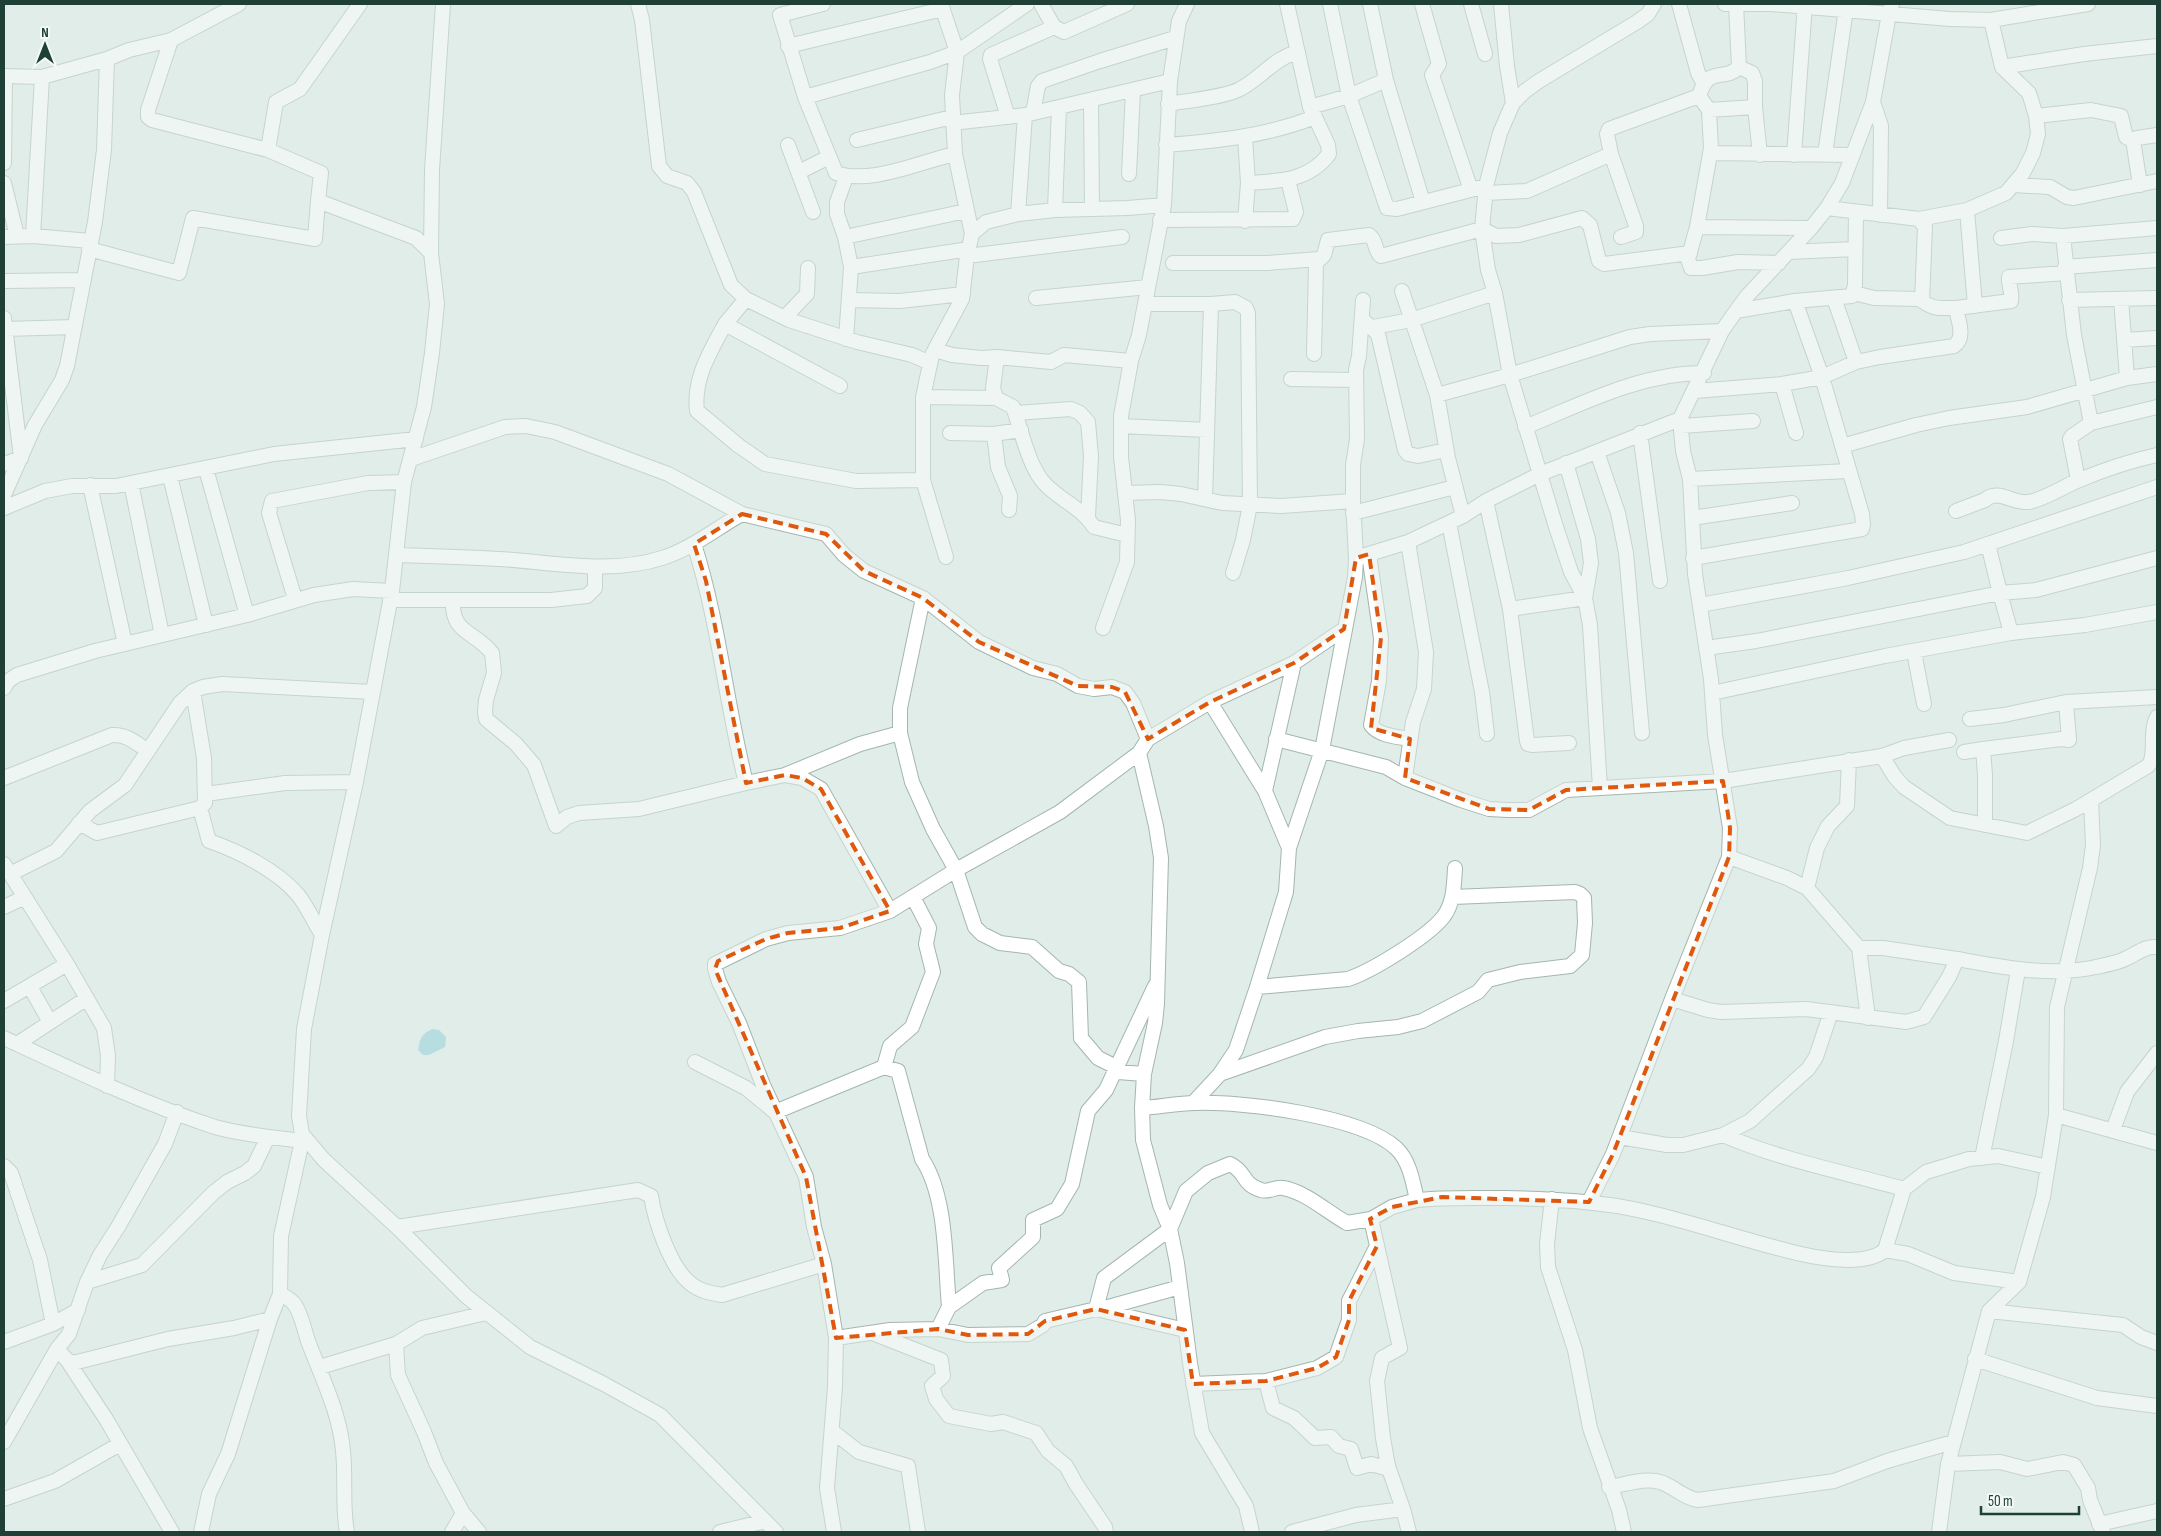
<svg xmlns="http://www.w3.org/2000/svg" width="2161" height="1536" font-family="'Sofia Sans Condensed',sans-serif">
	<style>
		.water { fill: #83cad8 }
		.lines { fill: none; stroke-linecap: round; stroke-linejoin: round }
		.minor-casing { stroke: #a3b6af; stroke-width: 16 }
		.minor { stroke: #fff; stroke-width: 14 }
		.marked { fill: none; stroke: #de580e; stroke-width: 4; stroke-dasharray: 10 6; stroke-linejoin: round }
	</style>
	<rect width="100%" height="100%" fill="#e1ede8"/>
	<!-- water -->
	<path class="water" d="M 432,1029 L 439,1030 L 446,1037 L 445,1047 L 429,1055 L 423,1055 L 418,1050 C 420,1039 421,1034 432,1029 Z"/>
	<g class="lines">
		<defs>
			<path id="minor" d="M 443,4 L 432,170 L 431,253 L 437,304 L 432,353 L 424,407 L 404,482 L 392,591 L 356,782 L 322,935 L 304,1029 L 299,1116 L 302,1134 L 324,1160 L 397,1227 L 466,1296 L 530,1347 L 604,1384 L 660,1415 L 776,1532
				M 638,4 L 642,20 L 659,166 L 667,176 L 687,183 L 694,192 L 731,285 L 746,299 L 789,320 L 857,342 L 912,355 L 930,363
				M 823,4 L 780,15 L 805,97 L 836,173 C 870,185 919,162 955,154 L 972,234 L 967,256 L 962,299 L 932,355 L 923,397 L 923,480 L 946,557
				M 941,4 L 957,52 L 952,95 L 955,154
				M 1041,4 L 1054,27 L 1064,32 L 1127,4
				M 1330,4 L 1349,96 L 1387,208 L 1397,209 L 1486,186
				M 1370,4 L 1386,80 L 1423,202
				M 1422,4 L 1439,64 L 1432,75 L 1471,190
				M 1471,4 L 1485,54
				M 1501,4 L 1507,66 L 1513,103
				M 1679,4 L 1698,73 L 1703,82
				M 1725,4 L 1771,4 L 1950,19 L 1991,20 L 2088,4
				M 171,40 L 148,110 L 148,117 L 152,120 L 268,150 L 321,173 L 318,201 L 416,238 L 431,253
				M 788,46 L 943,9
				M 1739,67 L 1752,73 L 1755,81 L 1755,107 L 1760,155
				M 2002,67 L 2084,54 L 2157,46
				M 4,76 L 42,77 L 107,59 L 129,50 L 171,40 L 239,4
				M 1699,96 L 1709,110 L 1711,148 L 1715,153 L 1853,155
				M 1699,96 C 1709,64 1723,83 1739,67 L 1736,4
				M 805,97 L 930,62 L 957,52 L 1027,4
				M 1091,100 L 1092,208
				M 1873,102 L 1881,126 L 1880,215
				M 1168,104 C 1185,101 1226,97 1240,89 C 1261,78 1274,58 1298,52
				M 1310,107 L 1349,96 L 1386,80
				M 1709,110 L 1755,107
				M 1033,113 L 1038,86 L 1042,81 L 1100,61 L 1175,38
				M 2036,116 L 2091,110 L 2121,116 L 2126,137 L 2133,140 L 2137,138 L 2157,135
				M 1008,117 L 990,59 L 991,55 L 1054,27
				M 952,123 L 1025,115 L 1170,81
				M 1245,137 L 1248,183 L 1245,221
				M 857,140 L 952,117
				M 2133,140 L 2140,185
				M 788,145 L 813,212
				M 1166,145 C 1218,141 1266,136 1315,117 L 1310,107 L 1287,4
				M 1711,148 L 1697,227 L 1688,259 L 1691,268 L 1702,268 L 1738,262 L 1779,263
				M 268,150 L 276,102 L 300,89 L 360,4
				M 1611,154 L 1607,134 L 1609,129 L 1699,96
				M 1825,154 L 1846,9
				M 1794,155 L 1805,4
				M 4,163 L 5,76
				M 799,172 L 829,157
				M 1129,174 L 1133,91
				M 846,177 L 837,202 L 837,214 L 845,237 L 851,267 L 846,339
				M 4,183 L 17,236
				M 1248,183 C 1279,181 1309,181 1329,154 L 1328,145 L 1315,117
				M 2013,185 L 2050,187 L 2067,197 L 2074,198 L 2157,181
				M 1486,193 L 1527,191 L 1611,154 L 1636,226 L 1636,232 L 1621,237
				M 1827,208 L 1919,219 L 1925,227 L 1922,301
				M 1055,210 L 1059,107
				M 1967,210 L 1975,306
				M 1018,214 L 1025,115
				M 1919,219 L 1967,210 L 2006,193 L 2023,173 L 2033,153 L 2038,134 L 2036,116 L 2029,93 L 2002,67 L 1991,20
				M 1160,220 L 1293,219 L 1296,212 L 1288,180
				M 1697,227 L 1811,228
				M 972,234 L 986,222 L 1018,214 L 1055,210 L 1128,208 L 1164,205
				M 33,236 L 42,77
				M 2063,236 L 2074,335 L 2091,423
				M 4,237 L 33,236 L 90,241
				M 845,237 L 966,211
				M 2001,238 L 2032,234 L 2063,236 L 2157,228
				M 89,249 L 179,273 L 193,218 L 315,239 L 318,201
				M 1789,252 L 1855,249
				M 967,256 L 1122,237
				M 1173,263 L 1268,263 L 1319,259
				M 851,267 L 969,249
				M 2065,267 L 2157,260
				M 4,281 L 82,280
				M 1402,291 L 1437,395 L 1448,458 L 1463,516
				M 1854,293 L 1874,298 L 1920,299 C 1933,310 1939,308 1956,308
				M 1036,298 L 1148,287
				M 1834,298 L 1856,362
				M 746,299 L 725,324 L 840,386
				M 2121,299 L 2127,378
				M 849,300 L 900,301 L 963,294
				M 2069,300 L 2157,298
				M 1145,304 L 1211,304 L 1235,302 L 1246,308 L 1248,313 L 1250,505 L 1243,540 L 1233,573
				M 1736,311 L 1795,301 L 1852,296 L 1855,285 L 1856,212
				M 785,317 L 807,294 L 808,268
				M 4,318 L 21,458 L 4,464
				M 1362,319 L 1378,334 L 1405,450 L 1408,454 L 1418,456 L 1446,450
				M 725,324 C 710,352 693,379 697,411 L 739,446 L 765,464 L 856,481 L 923,480
				M 1373,327 L 1411,320 L 1495,293
				M 5,329 L 74,327
				M 2124,340 L 2157,338
				M 935,350 L 952,355 L 981,358 L 997,357 L 1051,362 L 1064,355 L 1131,361
				M 1314,354 L 1316,263 L 1324,255 L 1328,240 L 1369,235 C 1377,240 1374,251 1381,256 L 1482,229 L 1496,236 L 1519,235 L 1582,218 L 1590,225 L 1599,261 L 1604,264 L 1690,253
				M 997,357 L 993,388 L 996,398 L 1013,407 C 1021,429 1029,468 1045,484 C 1060,500 1082,508 1094,527 L 1127,535
				M 1291,379 L 1356,380
				M 1782,384 L 1796,433
				M 1695,391 L 1782,384 L 1822,377 L 1856,362 L 1880,357 L 1954,346 C 1966,338 1958,320 1956,308 L 2011,301 C 2013,293 2008,285 2009,277 L 2066,273
				M 1437,395 L 1510,375 L 1630,337 L 1650,334 L 1722,331
				M 923,397 L 996,398
				M 1015,413 L 1071,409 L 1080,413 L 1088,422 L 1091,456 L 1088,517
				M 1121,426 L 1207,430
				M 1681,426 L 1753,421
				M 1525,427 C 1582,404 1640,373 1704,373
				M 950,433 L 994,434 L 1021,430
				M 1640,433 L 1660,581
				M 994,434 L 998,467 L 1010,496 L 1009,510
				M 1842,446 L 1916,425 L 1949,418 L 2027,407 L 2127,378 L 2157,374
				M 1597,452 L 1618,513 L 1626,553 L 1642,733
				M 411,459 L 505,427 L 526,426 L 555,432 L 668,474 L 742,514 L 826,534 L 844,555 L 864,571 L 923,598 L 979,642 L 1033,668 L 1057,674 L 1078,686 L 1094,689 L 1112,687 L 1125,692 L 1133,703 L 1148,739
				M 206,469 L 247,615
				M 170,476 L 206,625
				M 1690,479 L 1848,471
				M 2078,480 L 2070,439 L 2072,436 L 2091,423 L 2157,407
				M 131,483 L 162,635
				M 90,485 L 125,644
				M 1126,493 L 1160,492 L 1181,494 L 1222,503 L 1281,506 L 1353,501
				M 4,495 L 35,425 L 62,380 L 67,366 L 95,222 L 104,150 L 107,59
				M 1205,499 L 1211,304
				M 1486,501 L 1510,609 L 1527,741 L 1528,744 L 1532,745 L 1569,743
				M 4,508 L 45,491 L 72,486 L 116,486 L 274,454 L 416,439
				M 1956,511 L 1985,500 C 1998,488 2013,504 2028,502 C 2043,500 2063,487 2077,481 C 2103,470 2130,461 2157,455
				M 1353,513 L 1455,487
				M 1692,518 L 1792,503
				M 1449,523 L 1482,692 L 1487,734
				M 694,544 C 719,622 726,704 746,783
				M 1988,544 L 2000,593 L 2036,590 L 2157,558
				M 1369,554 L 1381,638 L 1379,681 L 1371,725 C 1379,736 1398,737 1410,739
				M 396,555 C 431,556 465,557 499,559 C 553,562 609,575 662,558 C 691,549 715,529 742,514
				M 1356,558 L 1408,542 L 1463,516 L 1486,501 L 1540,474 L 1680,419 L 1722,331 L 1736,311 L 1748,295 L 1811,228 L 1827,208 L 1842,183 L 1873,102 L 1889,14 L 1892,4
				M 1693,558 L 1862,529 L 1863,524 L 1862,514 L 1822,377 L 1795,301
				M 923,598 L 900,708 L 900,733 L 912,782 L 933,829 L 956,870 L 975,927 L 982,934 L 1000,943 L 1032,947 L 1059,971 L 1069,974 L 1079,982 L 1081,1038 L 1098,1058 L 1112,1065 L 1118,1072 L 1144,1074
				M 295,599 L 269,513 L 272,501 L 368,483 L 404,482
				M 390,600 L 551,600 L 587,596 L 595,588 L 595,567
				M 453,600 C 451,634 475,631 492,653 L 494,673 L 486,700 L 485,712 L 486,719 L 516,744 L 534,765 L 556,826 L 567,817 L 579,813 L 639,809 L 746,783 L 785,775 L 860,744 L 900,733
				M 1700,605 L 1848,578 L 1964,552 L 2157,487
				M 1510,609 L 1585,598 L 1591,563 L 1588,539 L 1566,463
				M 1103,628 L 1127,562 L 1128,520 L 1121,457 L 1121,416 L 1131,361 L 1139,335 L 1164,205 L 1170,81 L 1179,21 L 1187,4
				M 1706,648 L 1756,641 L 2000,593 L 2011,633
				M 1914,652 L 1924,704
				M 4,688 L 8,681 L 17,675 L 95,651 L 247,615 L 314,595 L 353,589 L 392,591
				M 1712,693 L 1885,656 L 2011,633 L 2085,625 L 2157,612
				M 1210,702 L 1265,791 L 1289,848
				M 1970,719 L 2004,715 L 2066,702 L 2157,697
				M 1276,739 L 1386,767 L 1405,778 L 1461,800 L 1489,809 L 1508,810 L 1529,810 L 1566,790 L 1723,781 L 1882,756 L 1904,748 L 1949,740
				M 1983,749 L 2061,739 L 2069,740 L 2066,702
				M 1964,752 L 1983,749 L 1985,775 L 1985,825
				M 1139,753 L 1156,826 L 1161,858 L 1157,1004 L 1155,1023 L 1144,1074 L 1142,1108 L 1143,1140 L 1160,1205 L 1170,1229 L 1177,1263 L 1190,1363 L 1202,1433 L 1246,1506 L 1252,1532
				M 1882,756 L 1895,777 L 1904,787 L 1950,818 L 2027,833 L 2076,809 L 2148,766 C 2157,757 2149,732 2157,717
				M 785,775 L 802,778 L 821,789 L 890,911
				M 4,778 L 112,735 C 127,734 136,743 148,751
				M 1405,778 L 1413,722 L 1424,689 L 1426,652 L 1408,542
				M 1600,788 L 1590,625 L 1585,598 L 1571,572 L 1556,527 L 1510,375 L 1495,293 L 1488,270 L 1482,229 L 1486,186 L 1500,133 L 1513,103 L 1525,91 L 1539,81 L 1637,22 L 1648,14 L 1654,4
				M 1265,791 L 1294,663
				M 206,794 L 285,783 L 356,782
				M 200,808 L 209,841 C 238,851 277,870 298,895 C 307,906 314,922 322,935
				M 79,823 L 97,833 L 200,808 L 205,803 L 204,758 L 193,691
				M 1729,857 L 1787,878 L 1807,888 L 1859,948 L 1868,1018
				M 4,864 L 67,964 L 104,1028 L 108,1056 L 107,1086
				M 10,874 L 56,851 L 90,811 L 125,785 L 180,703 L 193,691 L 203,687 L 222,684 L 372,692
				M 1807,888 L 1817,848 L 1828,826 L 1847,806 L 1849,760
				M 913,897 L 929,928 L 926,944 L 933,972 L 912,1027 L 890,1046 L 884,1067 L 898,1071 L 922,1159 C 947,1196 945,1263 949,1307
				M 4,907 L 25,897
				M 1859,948 L 1883,948 L 1957,959
				M 30,987 L 50,1022
				M 1257,987 L 1348,979 C 1372,971 1429,936 1444,916 C 1454,902 1454,885 1455,868
				M 1672,999 L 1708,1010 L 1721,1012 L 1806,1009 L 1906,1022 L 1924,1017 L 1949,977 L 1957,959 C 2002,967 2049,977 2096,967 C 2105,965 2117,963 2125,959 C 2137,954 2144,946 2157,947
				M 4,1001 L 67,964
				M 4,1038 C 73,1070 142,1103 215,1127 C 243,1135 272,1137 302,1141 L 308,1144
				M 17,1044 L 87,998
				M 695,1062 L 746,1088 L 775,1112 L 884,1067
				M 1220,1074 L 1325,1037 L 1358,1031 L 1398,1027 L 1422,1021 L 1478,992 L 1488,980 L 1520,972 L 1570,966 L 1582,955 L 1585,923 L 1584,898 L 1580,894 L 1575,892 L 1453,897
				M 1193,1103 L 1220,1074 L 1236,1050 L 1257,987 L 1286,892 L 1289,848 L 1322,750 L 1355,577 L 1356,558 L 1353,501 L 1353,465 L 1357,439 L 1356,370 L 1359,356 L 1363,300
				M 1142,1108 C 1160,1107 1177,1103 1195,1103 C 1242,1101 1361,1116 1396,1148 C 1410,1161 1413,1183 1417,1200 C 1446,1197 1475,1198 1504,1198 C 1552,1199 1601,1201 1647,1212 C 1699,1224 1749,1242 1801,1254 C 1823,1259 1867,1266 1885,1250 L 1904,1189 L 1926,1172 L 1969,1159 L 1998,1156 L 2048,1167
				M 2056,1115 L 2157,1143
				M 2113,1130 L 2127,1092 L 2157,1053
				M 1723,1135 C 1781,1160 1844,1172 1904,1189
				M 1620,1137 L 1667,1145 L 1683,1145 L 1723,1135 L 1750,1121 L 1808,1069 L 1816,1057 L 1831,1012
				M 1982,1158 L 2006,1041 L 2018,970
				M 4,1166 L 11,1173 L 40,1260 L 53,1324
				M 1552,1199 L 1547,1244 L 1548,1267 L 1575,1350 L 1590,1428 L 1619,1510 L 1624,1532
				M 1589,1202 L 1613,1154 L 1672,999 L 1729,857 L 1730,828 L 1715,735 L 1711,679 L 1695,574 L 1690,479 L 1683,451 L 1680,419
				M 1371,1219 L 1392,1207 L 1417,1200
				M 397,1227 L 638,1190 L 651,1196 C 655,1221 670,1267 690,1283 C 699,1291 710,1293 722,1295 L 824,1264
				M 1885,1250 L 1908,1254 L 1954,1273 L 2019,1282
				M 87,1282 L 142,1265 L 213,1193 L 227,1182 L 245,1173 L 254,1166 L 268,1137
				M 280,1294 C 286,1297 291,1299 295,1305 C 302,1316 304,1329 308,1341 C 321,1376 340,1413 343,1451 C 346,1477 342,1507 347,1532
				M 1096,1309 L 1185,1330
				M 1101,1309 L 1180,1287
				M 1989,1311 L 2123,1325 L 2141,1337 L 2157,1343
				M 938,1329 L 949,1307 L 983,1283 L 1002,1280 L 999,1268 L 1033,1237 L 1033,1220 L 1057,1209 L 1072,1184 L 1088,1111 L 1106,1090 L 1155,986
				M 875,1334 L 941,1360 L 943,1376 L 932,1386 L 936,1399 L 949,1416 L 991,1424 L 1003,1422 L 1036,1433 L 1048,1451 L 1066,1466 L 1076,1484 L 1105,1527 L 1106,1532
				M 836,1338 L 890,1330 L 938,1329 L 968,1335 L 1028,1334 L 1043,1325 L 1045,1321 L 1096,1309 L 1104,1278 L 1170,1229 L 1186,1191 L 1208,1173 L 1230,1164 C 1247,1172 1241,1184 1261,1190 C 1268,1193 1276,1186 1283,1188 C 1306,1192 1327,1212 1347,1223 L 1371,1219 L 1400,1348 L 1382,1358 L 1377,1381 L 1383,1438 L 1388,1466 L 1403,1509 L 1409,1532
				M 4,1342 L 53,1324 L 78,1310
				M 396,1344 L 398,1375 L 424,1432 L 436,1463 L 463,1513 L 479,1532
				M 57,1349 L 67,1360 L 106,1419 L 172,1532
				M 1975,1359 L 2097,1398 L 2157,1406
				M 67,1360 L 73,1363 L 168,1339 L 234,1328 L 270,1319
				M 320,1367 L 396,1344 L 422,1328 L 486,1313
				M 1266,1381 L 1273,1408 L 1294,1418 L 1315,1438 L 1331,1437 L 1339,1446 L 1351,1449 L 1357,1468 L 1371,1464 L 1389,1469
				M 1193,1384 L 1266,1381 L 1317,1368 L 1336,1357 L 1349,1320 L 1349,1301 L 1377,1246
				M 832,1431 L 859,1452 L 908,1466 L 918,1532
				M 4,1442 L 57,1349 L 69,1334 L 87,1282 L 100,1255 L 118,1227 L 165,1144 L 177,1112
				M 1948,1464 L 2000,1462 L 2027,1469 L 2063,1462 L 2074,1465 L 2088,1488 L 2090,1500 L 2103,1532
				M 1609,1487 C 1624,1485 1645,1477 1660,1482 C 1674,1486 1683,1498 1698,1500 L 1834,1481 L 1887,1461 L 1953,1442
				M 4,1499 L 55,1481 L 120,1444
				M 2099,1524 L 2157,1511
				M 201,1532 L 209,1494 L 228,1454 L 270,1319 L 280,1294 L 281,1236 L 302,1141
				M 452,1532 L 463,1513
				M 720,1532 L 765,1521
				M 834,1532 L 827,1488 L 835,1387 L 836,1338 L 824,1264 L 814,1227 L 806,1177 L 763,1085 L 739,1023 L 719,982 L 715,969 L 715,964 L 766,939 L 788,933 L 840,928 L 890,911 L 956,870 L 1060,812 L 1139,753 L 1148,739 L 1210,702 L 1294,663 L 1344,629
				M 1292,1532 L 1356,1515 L 1403,1509
				M 1939,1532 L 1948,1464 L 1989,1311 L 2019,1282 L 2043,1197 L 2056,1115 L 2057,1007 L 2090,868 L 2093,845 L 2091,800"/>
		</defs>
		<!-- minor casing -->
		<use href="#minor" class="minor-casing"/>
		<!-- minor -->
		<use href="#minor" class="minor"/>
	</g>
	<!-- marked area -->
	<path d="M0 0H2161V1536H0ZM 742,514 L 826,534 L 864,571 L 923,598 L 979,642 L 1078,686 L 1112,687 L 1125,692 L 1148,739 L 1210,702 L 1294,663 L 1344,629 L 1356,558 L 1369,554 L 1381,638 L 1371,728 L 1410,739 L 1405,778 L 1489,809 L 1529,810 L 1566,790 L 1723,781 L 1730,828 L 1729,857 L 1613,1154 L 1589,1202 L 1442,1197 L 1392,1207 L 1370,1219 L 1377,1246 L 1349,1301 L 1349,1320 L 1336,1357 L 1317,1368 L 1266,1381 L 1193,1384 L 1185,1330 L 1096,1309 L 1045,1321 L 1028,1334 L 968,1335 L 938,1329 L 836,1338 L 806,1177 L 715,969 L 718,961 L 766,939 L 788,933 L 840,928 L 890,911 L 821,789 L 802,778 L 785,775 L 746,783 L 706,581 L 694,544 Z" fill="#e1ede8" fill-opacity=".55" fill-rule="evenodd"/>
	<path class="marked" d="M 742,514 L 826,534 L 864,571 L 923,598 L 979,642 L 1078,686 L 1112,687 L 1125,692 L 1148,739 L 1210,702 L 1294,663 L 1344,629 L 1356,558 L 1369,554 L 1381,638 L 1371,728 L 1410,739 L 1405,778 L 1489,809 L 1529,810 L 1566,790 L 1723,781 L 1730,828 L 1729,857 L 1613,1154 L 1589,1202 L 1442,1197 L 1392,1207 L 1370,1219 L 1377,1246 L 1349,1301 L 1349,1320 L 1336,1357 L 1317,1368 L 1266,1381 L 1193,1384 L 1185,1330 L 1096,1309 L 1045,1321 L 1028,1334 L 968,1335 L 938,1329 L 836,1338 L 806,1177 L 715,969 L 718,961 L 766,939 L 788,933 L 840,928 L 890,911 L 821,789 L 802,778 L 785,775 L 746,783 L 706,581 L 694,544 Z"/>
	<!-- border -->
	<rect width="2161" height="1536" fill="none" stroke="#1f4037" stroke-width="10"/>
	<!-- north arrow -->
	<g transform="translate(45 45)" stroke="#f2f9f6" stroke-width="4" paint-order="stroke">
	<path d="M0-4L9 19L0 12L-9 19Z" fill="#1f4037"/>
	<text y="-8" font-size="14" font-weight="bold" text-anchor="middle" fill="#1f4037">N</text>
	</g>
	<!-- scale -->
	<path d="M1981 1506v8h98v-8" fill="none" stroke="#1f4037" stroke-width="2.5"/>
	<text x="1988" y="1506" font-size="15" fill="#1f4037" stroke="#f2f9f6" stroke-width="4" paint-order="stroke">50 m</text>
</svg>
